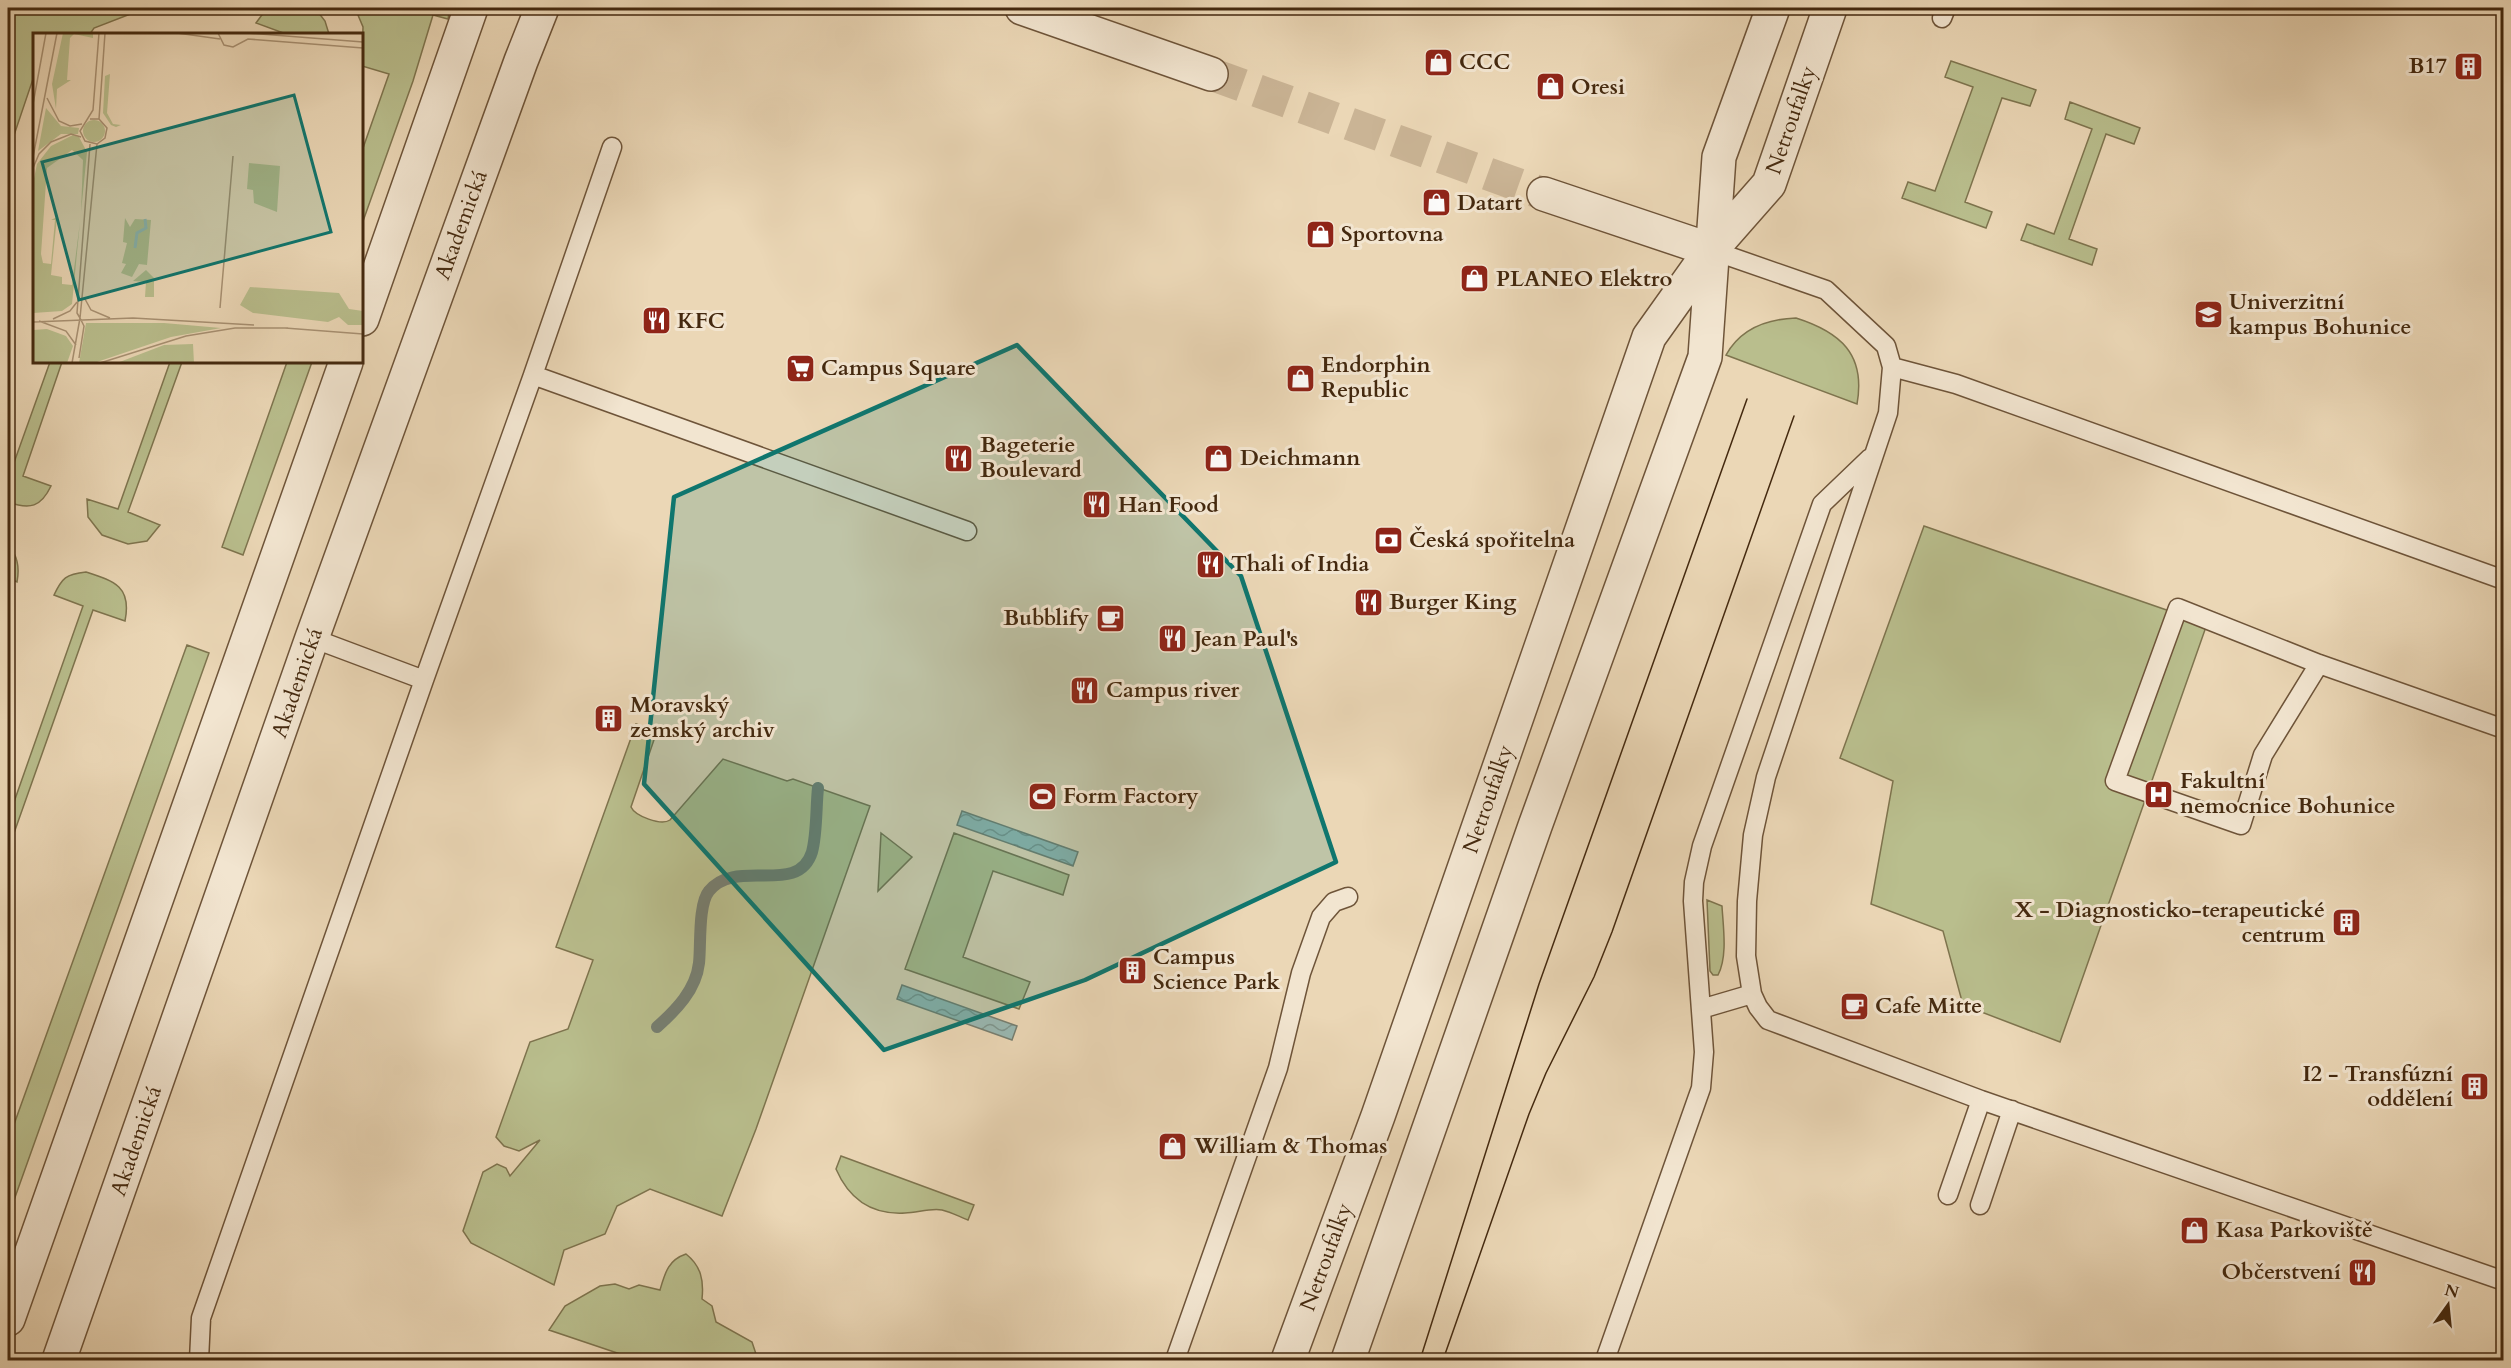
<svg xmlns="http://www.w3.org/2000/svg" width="2511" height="1368" font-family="Cardo,serif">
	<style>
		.green { fill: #b9be8d; stroke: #7e744e; stroke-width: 1.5 }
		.water { fill: url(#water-waves); stroke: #777f71; stroke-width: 1.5 }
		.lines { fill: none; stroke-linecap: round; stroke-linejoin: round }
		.stream { stroke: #777f71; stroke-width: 12 }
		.minor-tunnel { stroke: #cab495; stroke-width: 33; stroke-dasharray: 33 16; stroke-linecap: butt }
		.service-casing { stroke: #6e5439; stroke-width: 21 }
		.minor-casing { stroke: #6e5439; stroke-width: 36 }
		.tertiary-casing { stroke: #6e5439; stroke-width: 36 }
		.service { stroke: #f2e5d0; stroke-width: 18 }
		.minor { stroke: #f2e5d0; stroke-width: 33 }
		.tertiary { stroke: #f2e5d0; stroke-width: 33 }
		.tram { stroke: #44290f; stroke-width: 1.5 }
		.marked { fill: #0f766e; fill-opacity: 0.2; stroke: #0f766e; stroke-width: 4.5; stroke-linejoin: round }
		.labels { text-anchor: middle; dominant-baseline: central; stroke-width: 6; stroke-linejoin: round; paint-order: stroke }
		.poi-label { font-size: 22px; font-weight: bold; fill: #44290f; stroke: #f2e5d0; text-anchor: start }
		.street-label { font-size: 22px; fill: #44290f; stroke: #f2e5d0 }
		.inset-river { fill: none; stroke: #99b8b2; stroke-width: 3 }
		.inset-road { fill: none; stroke: #a89173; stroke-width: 1.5 }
		.view { fill: #0f766e; fill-opacity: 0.15; stroke: #0f766e; stroke-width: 3 }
		.inset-edge { fill: none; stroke: #44290f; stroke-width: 3 }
	</style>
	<defs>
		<pattern id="water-waves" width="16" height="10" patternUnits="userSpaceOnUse" patternTransform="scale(1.5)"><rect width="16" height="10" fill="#99b8b2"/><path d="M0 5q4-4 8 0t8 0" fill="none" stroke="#7e968f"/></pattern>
	</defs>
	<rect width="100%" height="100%" fill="#ebd7b6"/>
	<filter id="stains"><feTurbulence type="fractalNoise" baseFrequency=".00333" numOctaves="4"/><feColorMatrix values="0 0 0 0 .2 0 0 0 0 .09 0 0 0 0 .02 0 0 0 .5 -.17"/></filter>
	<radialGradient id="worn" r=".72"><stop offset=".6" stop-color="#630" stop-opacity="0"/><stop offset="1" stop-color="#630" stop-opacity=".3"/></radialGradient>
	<!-- green -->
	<path class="green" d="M 8,8 L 146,8 L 94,28 L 90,34 L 34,34 L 34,76 L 8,153 Z
		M 267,8 L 315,8 L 325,21 L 329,34 L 286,34 L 256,23 Z
		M 355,8 L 450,8 L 448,19 L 433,15 L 413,81 L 362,224 L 362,151 L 389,74 L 362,66 L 363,27 Z
		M 1951,61 L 2036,90 L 2030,106 L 2002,98 L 1965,202 L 1992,212 L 1986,228 L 1902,198 L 1908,182 L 1935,191 L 1973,87 L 1945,77 Z
		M 2070,102 L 2140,128 L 2134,144 L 2106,134 L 2069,239 L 2097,249 L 2092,265 L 2021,240 L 2027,224 L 2054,234 L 2092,129 L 2065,119 Z
		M 1796,318 C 1840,332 1866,354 1857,404 L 1726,355 C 1741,328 1767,319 1796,318 Z
		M 50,362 L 62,362 L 23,476 L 51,486 C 41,507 30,510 8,502 L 8,471 L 11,471 Z
		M 170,362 L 182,362 L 128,512 L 160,525 L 147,541 L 128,544 L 102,535 L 88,517 L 87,499 L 118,509 Z
		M 287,362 L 312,362 L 243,555 L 222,547 Z
		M 1924,526 L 2207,624 L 2060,1042 L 1963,1005 L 1943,931 L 1871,904 L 1893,781 L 1840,758 Z
		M 8,543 C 17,556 20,566 17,582 L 8,578 Z
		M 86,572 C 114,581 132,586 125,621 L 93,610 L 8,850 L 8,819 L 83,606 L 54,595 C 62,578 66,574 86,572 Z
		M 187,645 L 209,653 L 8,1217 L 8,1141 Z
		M 636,724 L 657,731 L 631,807 C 635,816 661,826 670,820 L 723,759 L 787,781 L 793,779 L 870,806 L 756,1129 L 722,1216 L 650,1189 L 617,1206 L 605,1234 L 564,1250 L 554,1285 L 471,1243 L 463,1231 L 483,1172 L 497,1164 L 506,1168 L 510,1176 L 540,1140 L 519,1151 L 504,1146 L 496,1137 L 530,1042 L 568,1029 L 593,960 L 556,947 Z
		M 881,833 L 912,857 L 878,891 Z
		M 954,833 L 1069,875 L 1063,895 L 993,871 L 963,957 L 1030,982 L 1019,1009 L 905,969 Z
		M 1707,900 L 1722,906 C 1723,926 1728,956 1718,975 L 1713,975 L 1710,971 Z
		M 841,1156 L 974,1205 L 968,1220 C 960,1217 951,1212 942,1210 C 929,1208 917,1213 905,1213 C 871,1215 849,1199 836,1169 Z
		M 686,1254 C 701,1266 704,1280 702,1299 L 712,1306 L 716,1322 L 752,1342 L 758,1360 L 638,1360 L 549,1330 L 565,1306 L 600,1286 L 615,1284 L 629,1289 L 639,1285 L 660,1290 C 665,1273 668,1260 686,1254 Z"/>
	<!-- water -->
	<path class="water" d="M 962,811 L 1078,852 L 1073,866 L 957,825 Z
		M 902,985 L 1017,1026 L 1012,1040 L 897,999 Z"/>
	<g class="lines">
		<!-- stream -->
		<path class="stream" d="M 657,1027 C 676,1010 696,990 699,963 C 701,946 698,904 709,891 C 736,857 798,897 812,852 C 817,834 816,806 818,788"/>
		<!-- minor-tunnel -->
		<path class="minor-tunnel" d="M 1211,74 L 1544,194"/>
		<defs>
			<path id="service" d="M 1942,18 L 1946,8
				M 1711,250 L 1826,290 L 1886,346 L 1892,367 L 1888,413 L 1766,777 L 1753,835 L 1747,901 L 1746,956 L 1752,994 L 1758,1007 L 1768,1020 L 1981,1100 L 2504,1281
				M 1892,367 L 1956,384 L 2504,580
				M 533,375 L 612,147
				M 312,638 L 424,680
				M 2319,664 L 2263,755 L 2241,825 L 2115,781 L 2178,608 L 2319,664 L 2504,729
				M 1701,1009 L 1752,994
				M 1948,1195 L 1981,1100
				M 1980,1205 L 2012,1110
				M 199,1360 L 201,1318 L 424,680 L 533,375 L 967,531
				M 1175,1360 L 1278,1068 L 1301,973 L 1321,917 L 1334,902 L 1348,897
				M 1605,1360 L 1701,1088 L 1704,1052 L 1693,901 L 1694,882 L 1702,846 L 1822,504 L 1870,458"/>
			<path id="minor" d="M 1022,8 L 1211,74
				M 1544,194 L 1711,250
				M 1288,1360 L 1378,1116 L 1649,337 L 1711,250 L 1769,184 L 1830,8
				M 1348,1360 L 1535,826 L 1705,357 L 1719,157 L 1773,8"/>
			<path id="tertiary" d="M 362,319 L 471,8
				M 8,1319 L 346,362
				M 59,1360 L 312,638 L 521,61 L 542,8"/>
		</defs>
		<!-- service casing -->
		<use href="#service" class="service-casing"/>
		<!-- minor casing -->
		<use href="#minor" class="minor-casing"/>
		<!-- tertiary casing -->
		<use href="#tertiary" class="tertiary-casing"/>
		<!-- service -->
		<use href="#service" class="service"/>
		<!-- minor -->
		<use href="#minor" class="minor"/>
		<!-- tertiary -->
		<use href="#tertiary" class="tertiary"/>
		<!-- tram -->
		<path class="tram" d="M 1420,1360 L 1539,984 L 1747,399
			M 1443,1360 L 1529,1114 L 1546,1073 L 1594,977 L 1612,932 L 1794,416"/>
	</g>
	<!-- marked area -->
	<path class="marked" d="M 1017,345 L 1241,576 L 1336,862 L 1085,980 L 884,1050 L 644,784 L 674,497 Z"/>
	<!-- icons -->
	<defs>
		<symbol id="shop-square" viewBox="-11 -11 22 22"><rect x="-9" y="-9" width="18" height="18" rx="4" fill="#8f2418" stroke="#f2e5d0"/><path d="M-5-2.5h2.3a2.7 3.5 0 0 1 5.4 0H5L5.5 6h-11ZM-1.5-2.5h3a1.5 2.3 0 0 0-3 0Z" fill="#fff"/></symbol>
		<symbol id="building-square" viewBox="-11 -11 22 22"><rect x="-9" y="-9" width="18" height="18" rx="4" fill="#8f2418" stroke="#f2e5d0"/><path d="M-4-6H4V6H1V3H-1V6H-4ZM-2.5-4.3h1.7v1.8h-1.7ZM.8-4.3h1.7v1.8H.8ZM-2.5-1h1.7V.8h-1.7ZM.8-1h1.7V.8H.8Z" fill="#fff"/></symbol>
		<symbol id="university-square" viewBox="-11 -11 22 22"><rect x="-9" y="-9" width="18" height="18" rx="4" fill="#8f2418" stroke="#f2e5d0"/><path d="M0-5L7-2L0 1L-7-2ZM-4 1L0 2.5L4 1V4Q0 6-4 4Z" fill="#fff"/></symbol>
		<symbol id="restaurant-square" viewBox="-11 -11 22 22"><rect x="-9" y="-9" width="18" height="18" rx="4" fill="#8f2418" stroke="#f2e5d0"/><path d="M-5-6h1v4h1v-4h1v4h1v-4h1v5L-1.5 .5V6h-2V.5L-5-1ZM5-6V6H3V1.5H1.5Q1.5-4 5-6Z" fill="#fff"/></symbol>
		<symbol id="supermarket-square" viewBox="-11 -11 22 22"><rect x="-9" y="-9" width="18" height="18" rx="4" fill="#8f2418" stroke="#f2e5d0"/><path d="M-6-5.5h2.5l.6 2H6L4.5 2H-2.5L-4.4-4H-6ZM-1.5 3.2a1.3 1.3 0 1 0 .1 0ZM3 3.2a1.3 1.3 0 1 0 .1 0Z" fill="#fff"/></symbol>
		<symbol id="bank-square" viewBox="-11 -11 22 22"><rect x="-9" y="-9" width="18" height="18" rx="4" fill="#8f2418" stroke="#f2e5d0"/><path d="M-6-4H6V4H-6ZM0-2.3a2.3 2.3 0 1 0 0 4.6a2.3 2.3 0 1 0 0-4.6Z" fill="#fff"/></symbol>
		<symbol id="cafe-square" viewBox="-11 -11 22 22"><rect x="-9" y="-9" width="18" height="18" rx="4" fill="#8f2418" stroke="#f2e5d0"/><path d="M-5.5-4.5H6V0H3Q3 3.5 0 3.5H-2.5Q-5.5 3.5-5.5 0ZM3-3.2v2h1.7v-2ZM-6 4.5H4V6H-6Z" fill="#fff"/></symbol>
		<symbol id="hospital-square" viewBox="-11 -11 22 22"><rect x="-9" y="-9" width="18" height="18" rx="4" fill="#8f2418" stroke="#f2e5d0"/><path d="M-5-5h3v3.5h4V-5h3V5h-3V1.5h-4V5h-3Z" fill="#fff"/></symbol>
		<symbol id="stadium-square" viewBox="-11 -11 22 22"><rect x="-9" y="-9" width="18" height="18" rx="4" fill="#8f2418" stroke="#f2e5d0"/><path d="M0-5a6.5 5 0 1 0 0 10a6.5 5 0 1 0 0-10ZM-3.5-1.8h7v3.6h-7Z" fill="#fff"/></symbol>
	</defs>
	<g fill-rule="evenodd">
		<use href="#shop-square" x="1422" y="46" width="33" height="33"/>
		<use href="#building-square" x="2452" y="50" width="33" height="33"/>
		<use href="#shop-square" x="1534" y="70" width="33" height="33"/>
		<use href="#shop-square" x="1420" y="186" width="33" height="33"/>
		<use href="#shop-square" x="1304" y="218" width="33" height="33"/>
		<use href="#shop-square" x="1458" y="262" width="33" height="33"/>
		<use href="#university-square" x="2192" y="298" width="33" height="33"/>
		<use href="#restaurant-square" x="640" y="304" width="33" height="33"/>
		<use href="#supermarket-square" x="784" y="352" width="33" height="33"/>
		<use href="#shop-square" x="1284" y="362" width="33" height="33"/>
		<use href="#restaurant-square" x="942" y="442" width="33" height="33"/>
		<use href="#shop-square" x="1202" y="442" width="33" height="33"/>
		<use href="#restaurant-square" x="1080" y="488" width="33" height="33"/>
		<use href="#bank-square" x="1372" y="524" width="33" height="33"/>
		<use href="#restaurant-square" x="1194" y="548" width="33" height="33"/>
		<use href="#restaurant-square" x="1352" y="586" width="33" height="33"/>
		<use href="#cafe-square" x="1094" y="602" width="33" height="33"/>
		<use href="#restaurant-square" x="1156" y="622" width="33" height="33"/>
		<use href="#restaurant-square" x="1068" y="674" width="33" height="33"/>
		<use href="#building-square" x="592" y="702" width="33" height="33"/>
		<use href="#hospital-square" x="2142" y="778" width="33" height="33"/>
		<use href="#stadium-square" x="1026" y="780" width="33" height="33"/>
		<use href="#building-square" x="2330" y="906" width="33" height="33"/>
		<use href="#building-square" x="1116" y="954" width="33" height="33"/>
		<use href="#cafe-square" x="1838" y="990" width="33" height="33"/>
		<use href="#building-square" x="2458" y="1070" width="33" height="33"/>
		<use href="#shop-square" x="1156" y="1130" width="33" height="33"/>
		<use href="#shop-square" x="2178" y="1214" width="33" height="33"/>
		<use href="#restaurant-square" x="2346" y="1256" width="33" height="33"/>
	</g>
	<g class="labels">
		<!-- poi labels -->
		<g class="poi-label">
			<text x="1459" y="62">CCC</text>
			<text x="2447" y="66" text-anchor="end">B17</text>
			<text x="1571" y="87">Oresi</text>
			<text x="1457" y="203">Datart</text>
			<text x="1341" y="234">Sportovna</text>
			<text x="1496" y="279">PLANEO Elektro</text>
			<text x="2229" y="302">Univerzitní<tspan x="2229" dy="25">kampus Bohunice</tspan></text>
			<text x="677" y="321">KFC</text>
			<text x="1321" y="365">Endorphin<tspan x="1321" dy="25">Republic</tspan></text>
			<text x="821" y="368">Campus Square</text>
			<text x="980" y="445">Bageterie<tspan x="980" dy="25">Boulevard</tspan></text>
			<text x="1240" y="458">Deichmann</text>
			<text x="1118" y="505">Han Food</text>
			<text x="1409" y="540">Česká spořitelna</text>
			<text x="1231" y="564">Thali of India</text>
			<text x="1389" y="602">Burger King</text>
			<text x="1089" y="618" text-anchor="end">Bubblify</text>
			<text x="1194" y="639">Jean Paul's</text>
			<text x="1106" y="690">Campus river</text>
			<text x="630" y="705">Moravský<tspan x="630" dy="25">zemský archiv</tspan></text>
			<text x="2180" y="781">Fakultní<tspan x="2180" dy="25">nemocnice Bohunice</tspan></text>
			<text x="1063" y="796">Form Factory</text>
			<text x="2325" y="910" text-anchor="end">X - Diagnosticko-terapeutické<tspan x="2325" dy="25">centrum</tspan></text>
			<text x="1153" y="957">Campus<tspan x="1153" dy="25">Science Park</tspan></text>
			<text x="1875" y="1006">Cafe Mitte</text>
			<text x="2453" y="1074" text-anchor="end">I2 - Transfúzní<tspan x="2453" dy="25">oddělení</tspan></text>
			<text x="1194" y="1146">William &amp; Thomas</text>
			<text x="2216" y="1230">Kasa Parkoviště</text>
			<text x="2341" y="1272" text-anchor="end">Občerstvení</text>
		</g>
		<!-- street labels -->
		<g class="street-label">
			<text transform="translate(1791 120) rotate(-71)">Netroufalky</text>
			<text transform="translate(461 225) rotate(-70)">Akademická</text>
			<text transform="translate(297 683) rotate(-71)">Akademická</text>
			<text transform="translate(1488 799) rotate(-71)">Netroufalky</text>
			<text transform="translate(136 1141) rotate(-71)">Akademická</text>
			<text transform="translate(1326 1257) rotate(-70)">Netroufalky</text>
		</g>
	</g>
	<!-- overview -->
	<g transform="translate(33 33)">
		<rect width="330" height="330" fill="#ebd7b6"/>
		<path d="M 30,0 L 60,0 L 60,5 L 41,1 L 37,5 L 34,47 L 38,47 L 24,56 L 23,76 L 19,51 ZM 77,41 L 74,80 L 80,91 L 88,92 L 83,94 L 78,92 L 70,80 L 72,43 ZM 13,75 L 28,93 L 46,95 L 45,101 L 28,101 L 5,118 ZM50 98a11 11 0 1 1 22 0a11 11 0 1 1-22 0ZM 40,102 L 46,104 L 54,119 L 48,179 L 50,127 L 39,117 L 14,135 L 8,221 L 10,230 L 18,231 L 22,187 L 18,187 L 24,184 L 18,242 L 29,244 L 29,251 L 39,252 L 47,189 L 39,271 L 29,278 L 0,280 L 0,150 L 4,131 L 18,113 ZM 216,130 L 247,133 L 244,179 L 221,170 L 220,157 L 214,156 ZM 92,185 L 97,194 L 102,186 L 118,187 L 114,232 L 106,231 L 99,244 L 88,240 L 93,231 L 89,230 L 94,210 L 90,209 ZM 113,237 L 121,245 L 121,264 L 112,264 L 113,249 L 100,248 ZM 53,290 L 131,290 L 188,295 L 138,304 L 61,330 L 46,330 ZM 14,296 L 33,303 L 40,313 L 34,330 L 0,330 L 0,297 ZM 160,311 L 161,330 L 84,330 L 131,312 Z" fill="#b9be8d"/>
		<path d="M 217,254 L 306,260 L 316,276 L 330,278 L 330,292 L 315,292 L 306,284 L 295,289 L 220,280 L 207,272 Z" fill="#b9be8d"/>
		<path class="inset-river" d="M 102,215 L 104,200 L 113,195 L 112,186"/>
		<path class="inset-road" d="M 144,0 L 187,6M 185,0 L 191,12 L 200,14 L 215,6 L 330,15M 214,0 L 330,9M 14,65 L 26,88 L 37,93 L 49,91M 0,71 L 13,0M 57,86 L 66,86 L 74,95 L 72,105 L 64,111 L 52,108 L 47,98 L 60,77 L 66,0M 66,86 L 72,0M 0,124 L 24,0M 0,135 L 6,121 L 18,109 L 38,101 L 48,104M 52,266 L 58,277 L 77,285M 187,275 L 200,123M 47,285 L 44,280 L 57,111M 47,285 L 64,111M 20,286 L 37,278 L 44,269M 6,288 L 33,298 L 43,312M 0,289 L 100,285 L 221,292M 252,295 L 330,301M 46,325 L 51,293 L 47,285M 39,330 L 47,285M 67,330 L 153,303 L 202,295 L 255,295"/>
		<path class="view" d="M 261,62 L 298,199 L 46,267 L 9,129 Z"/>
		<rect width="330" height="330" class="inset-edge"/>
	</g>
	<!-- margin -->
	<rect width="2511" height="1368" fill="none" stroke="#ebd7b6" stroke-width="30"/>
	<rect x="9" y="9" width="2493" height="1350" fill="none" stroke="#44290f" stroke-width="3"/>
	<rect x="15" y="15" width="2481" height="1338" fill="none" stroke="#44290f" stroke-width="1.5"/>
	<!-- north arrow -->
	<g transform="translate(2448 1305) rotate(15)" stroke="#f2e5d0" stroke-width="4.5" paint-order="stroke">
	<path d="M0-4.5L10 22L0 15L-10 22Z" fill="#44290f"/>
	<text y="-9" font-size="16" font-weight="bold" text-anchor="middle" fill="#44290f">N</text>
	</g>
	<rect width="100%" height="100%" filter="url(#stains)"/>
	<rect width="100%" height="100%" fill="url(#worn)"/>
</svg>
